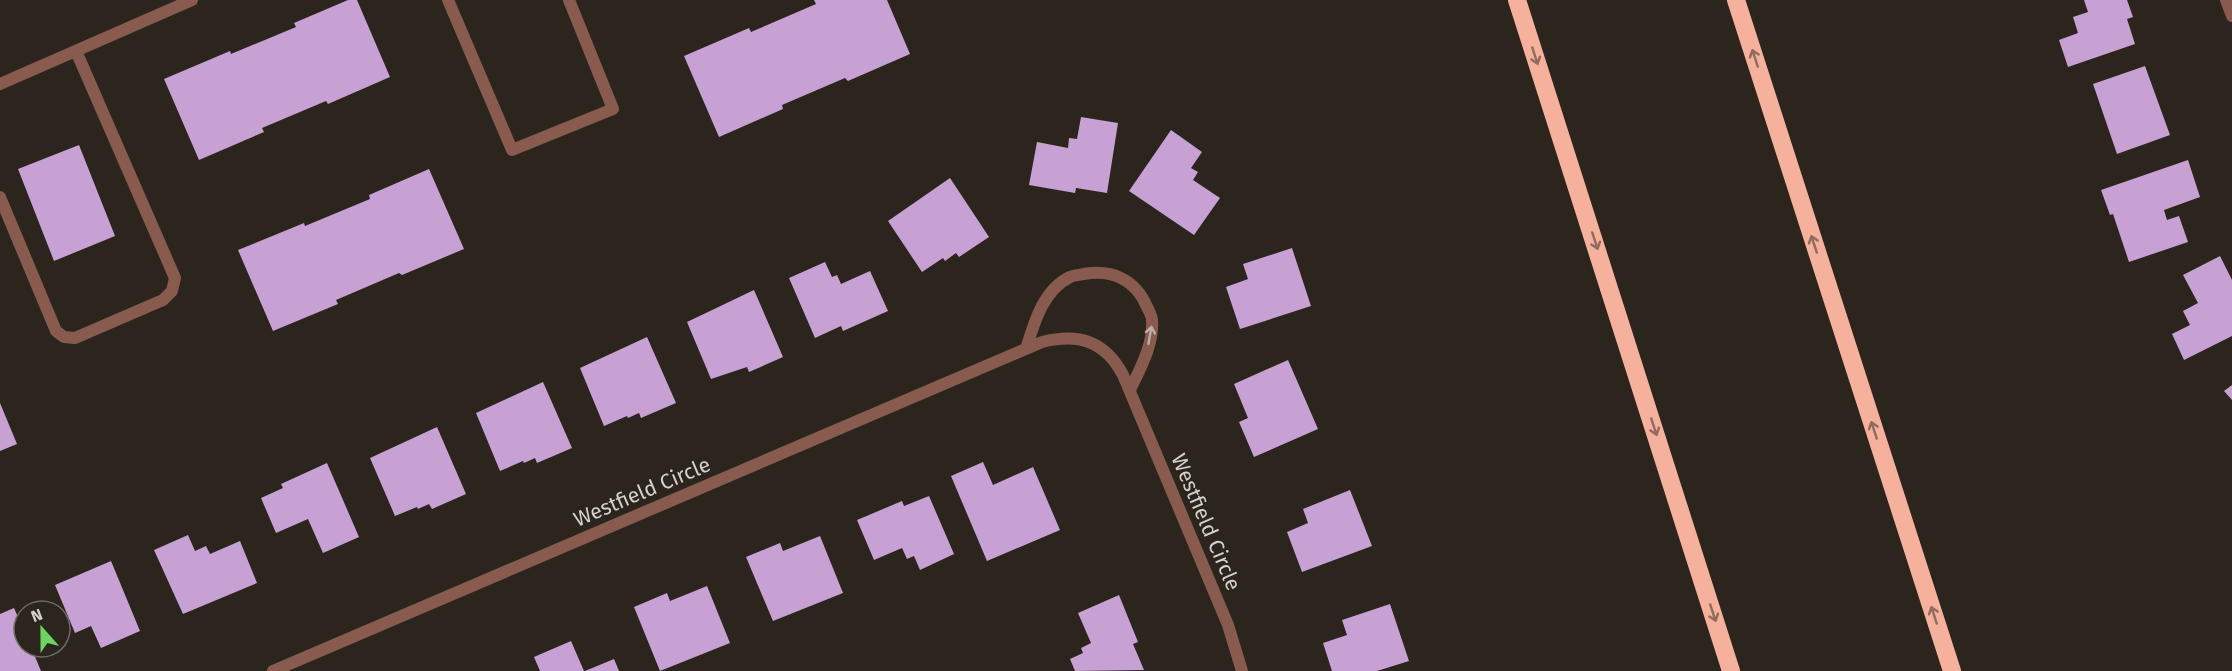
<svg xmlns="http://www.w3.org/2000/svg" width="2232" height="671" font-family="'Fira Sans',sans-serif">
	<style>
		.building { fill: #c7a1d4 }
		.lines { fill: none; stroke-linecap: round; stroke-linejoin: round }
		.lane { stroke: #895b4e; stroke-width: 12 }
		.street { stroke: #895b4e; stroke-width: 12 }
		.highway { stroke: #f6b19d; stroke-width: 18 }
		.oneway { stroke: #916b5e }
		.oneway2 { stroke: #bfaea7 }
		.labels { text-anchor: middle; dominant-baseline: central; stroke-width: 6; stroke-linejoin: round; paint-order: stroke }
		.street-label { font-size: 21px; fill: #d6d1cd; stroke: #2c251e }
	</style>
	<rect width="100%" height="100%" fill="#2c251e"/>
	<!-- building -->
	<path class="building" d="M 348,0 L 357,0 L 390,77 L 328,104 L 326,101 L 262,128 L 264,132 L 199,160 L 164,79 L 230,51 L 231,54 L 296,27 L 294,23 Z
		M 814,0 L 887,0 L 910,54 L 848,81 L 845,78 L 782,105 L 783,109 L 719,137 L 684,56 L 749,28 L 751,32 L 816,4 Z
		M 2084,0 L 2127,0 L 2133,17 L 2127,19 L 2135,44 L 2068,67 L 2059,40 L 2078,33 L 2073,17 L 2088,12 Z
		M 2145,66 L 2170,135 L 2117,154 L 2093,84 Z
		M 1081,117 L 1118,123 L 1107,193 L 1076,188 L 1075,193 L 1029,185 L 1037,142 L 1068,148 L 1069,138 L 1077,139 Z
		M 1171,130 L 1202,152 L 1191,168 L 1198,172 L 1193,180 L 1220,198 L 1194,235 L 1129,191 Z
		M 79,145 L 115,236 L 54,261 L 18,169 Z
		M 2188,160 L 2200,197 L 2164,210 L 2167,220 L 2179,216 L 2188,242 L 2129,262 L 2113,214 L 2110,215 L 2101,190 Z
		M 429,169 L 464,249 L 402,275 L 399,273 L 336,300 L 338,304 L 273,331 L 238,250 L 304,223 L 305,226 L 370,199 L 369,195 Z
		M 950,178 L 989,237 L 959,257 L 956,253 L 945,261 L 943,258 L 922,272 L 888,221 Z
		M 1292,248 L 1311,306 L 1240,329 L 1226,287 L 1248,279 L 1243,264 Z
		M 2220,256 L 2232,280 L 2232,336 L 2184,360 L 2172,334 L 2190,325 L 2183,311 L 2198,303 L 2183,275 Z
		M 825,262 L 832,277 L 837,275 L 841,284 L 870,271 L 888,311 L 843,331 L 841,326 L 815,338 L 789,278 Z
		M 754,290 L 783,357 L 749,372 L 747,367 L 711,379 L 687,322 Z
		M 647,337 L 676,403 L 641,418 L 639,413 L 628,418 L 627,416 L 604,426 L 580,368 Z
		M 1288,360 L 1318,429 L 1254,457 L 1239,422 L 1248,418 L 1234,384 Z
		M 543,382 L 572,448 L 537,463 L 535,458 L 524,463 L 523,461 L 500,471 L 476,413 Z
		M 2232,385 L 2232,400 L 2224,391 Z
		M 0,403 L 17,444 L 0,451 Z
		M 437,427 L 466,494 L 432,509 L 429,504 L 418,509 L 417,507 L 395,516 L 370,458 Z
		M 983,462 L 993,485 L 1033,467 L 1060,530 L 987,561 L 951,476 Z
		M 327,463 L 359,537 L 323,553 L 308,519 L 276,533 L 261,498 L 283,488 L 281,484 Z
		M 1350,490 L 1372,546 L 1302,572 L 1287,532 L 1308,523 L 1303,509 Z
		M 929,496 L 954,554 L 920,570 L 914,556 L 907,559 L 902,548 L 874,560 L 857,520 L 902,501 L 904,506 Z
		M 188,535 L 195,551 L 206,546 L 210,554 L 240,541 L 257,583 L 183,614 L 154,550 Z
		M 820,536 L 843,593 L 773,621 L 746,557 L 780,543 L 783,551 Z
		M 111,561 L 140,631 L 101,648 L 91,626 L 75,633 L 55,585 Z
		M 707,586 L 730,643 L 660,671 L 634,607 L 667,593 L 670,601 Z
		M 1119,595 L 1138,642 L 1133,644 L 1144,670 L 1075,671 L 1070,659 L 1083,653 L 1081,648 L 1091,643 L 1078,613 Z
		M 1390,604 L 1409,661 L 1377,671 L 1332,671 L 1323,643 L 1347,635 L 1342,620 Z
		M 14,608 L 24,631 L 24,647 L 31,647 L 41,671 L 0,671 L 0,614 Z
		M 571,641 L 584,671 L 540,671 L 534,657 Z
		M 614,659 L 619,671 L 585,671 Z"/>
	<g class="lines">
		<!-- lane -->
		<path class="lane" d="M 448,0 L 512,150 L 613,109 L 569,0
			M 0,197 L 56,331 L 64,337 L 75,338 L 163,300 L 172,291 L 175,278 L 76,51"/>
		<!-- street -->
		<path class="street" d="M 2226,0 L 2232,16
			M 0,84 L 192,0
			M 1026,349 C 1034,323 1043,290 1070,277 C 1074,275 1080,275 1084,274 C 1112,269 1136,280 1147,307 C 1149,311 1152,316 1152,320 C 1154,344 1140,369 1130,390
			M 273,671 L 1042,342 C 1079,333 1105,341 1123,375 L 1228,625 L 1242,671"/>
		<!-- highway -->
		<path class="highway" d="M 1517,0 L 1731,671
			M 1736,0 L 1952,671"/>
	</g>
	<!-- one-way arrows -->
	<defs><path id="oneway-shaft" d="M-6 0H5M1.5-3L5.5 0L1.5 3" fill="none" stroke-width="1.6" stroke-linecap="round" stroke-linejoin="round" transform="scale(1.5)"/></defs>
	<g class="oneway">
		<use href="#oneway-shaft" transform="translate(1535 56) rotate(72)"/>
		<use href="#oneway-shaft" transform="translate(1755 58) rotate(-108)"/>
		<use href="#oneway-shaft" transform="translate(1595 241) rotate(72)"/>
		<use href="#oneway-shaft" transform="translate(1814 244) rotate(-108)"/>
		<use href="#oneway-shaft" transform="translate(1654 427) rotate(72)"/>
		<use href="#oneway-shaft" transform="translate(1874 430) rotate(-108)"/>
		<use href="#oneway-shaft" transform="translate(1713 613) rotate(72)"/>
		<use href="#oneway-shaft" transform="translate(1934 615) rotate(-108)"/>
	</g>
	<use class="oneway2" href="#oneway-shaft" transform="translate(1150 335) rotate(-80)"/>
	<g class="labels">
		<!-- street labels -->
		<g class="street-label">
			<text transform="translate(642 492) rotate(-23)">Westfield Circle</text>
			<text transform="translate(1206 522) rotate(67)">Westfield Circle</text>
		</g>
	</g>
	<!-- north arrow -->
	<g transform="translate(42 629) rotate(339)"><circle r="28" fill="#2c251e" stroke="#706a64" stroke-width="1.5"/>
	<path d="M0-4.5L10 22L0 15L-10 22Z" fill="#6cd362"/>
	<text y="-9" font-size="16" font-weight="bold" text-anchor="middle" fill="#d6d1cd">N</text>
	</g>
</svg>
